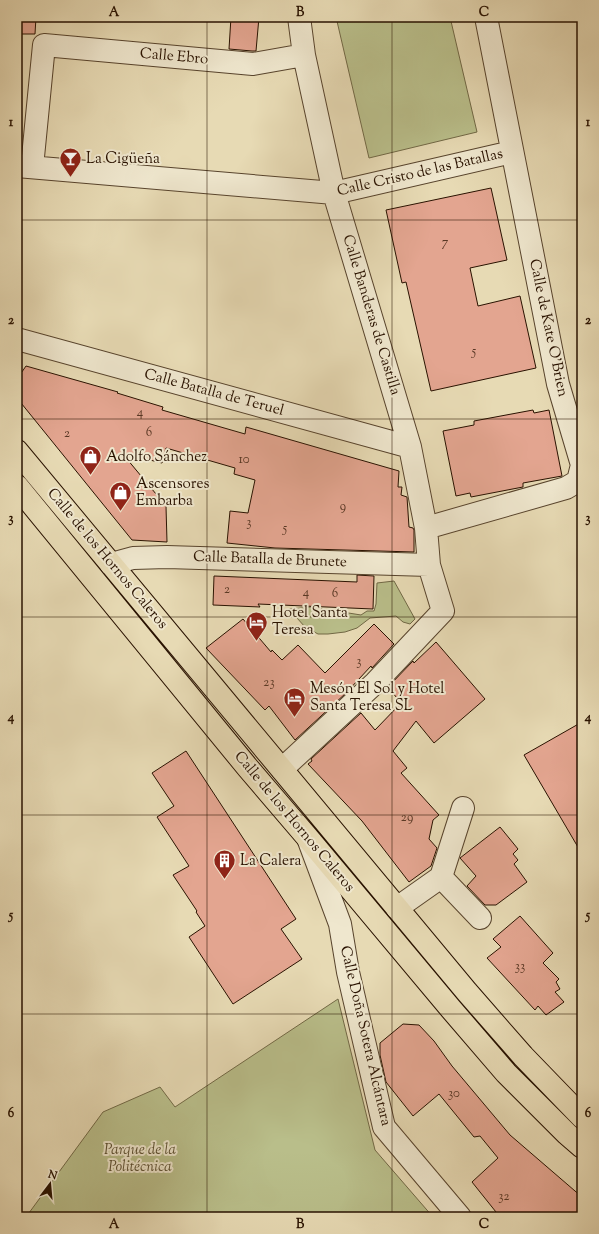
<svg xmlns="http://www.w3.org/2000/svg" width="599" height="1234" font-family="'Sorts Mill Goudy',serif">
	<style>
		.green { fill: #b9be8a; stroke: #716845 }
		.building { fill: #e3a590; stroke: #291200 }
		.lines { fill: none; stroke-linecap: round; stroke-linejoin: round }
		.minor-casing { stroke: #58442d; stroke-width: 24 }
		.primary-casing { stroke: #291200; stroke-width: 24 }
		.minor { stroke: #efe7ce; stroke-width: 22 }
		.primary { stroke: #e7dab4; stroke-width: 22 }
		.grid { fill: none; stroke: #291200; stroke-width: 1; stroke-opacity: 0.55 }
		.labels { text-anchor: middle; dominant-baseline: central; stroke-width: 4; stroke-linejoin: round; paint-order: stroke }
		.number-label { font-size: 13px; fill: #583724 }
		.street-label { font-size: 15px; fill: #291200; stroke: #efe7ce }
		.poi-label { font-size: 15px; fill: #291200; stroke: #efe7ce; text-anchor: start }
		.park-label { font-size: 15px; font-style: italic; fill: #5b4e30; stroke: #efe7ce }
		.neatline { fill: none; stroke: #291200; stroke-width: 1.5 }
		.grid-label { font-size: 13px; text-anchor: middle; font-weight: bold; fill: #291200 }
	</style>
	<rect width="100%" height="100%" fill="#e7dab4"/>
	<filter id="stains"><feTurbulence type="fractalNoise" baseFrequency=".005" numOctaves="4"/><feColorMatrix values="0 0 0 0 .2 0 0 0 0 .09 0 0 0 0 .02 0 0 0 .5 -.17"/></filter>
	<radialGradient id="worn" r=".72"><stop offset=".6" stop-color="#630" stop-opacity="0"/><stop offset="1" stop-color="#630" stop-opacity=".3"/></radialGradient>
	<!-- green -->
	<path class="green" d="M 336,17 L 450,17 L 477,132 L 369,158 Z
		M 394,581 L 415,619 L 410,624 L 403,622 L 396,616 L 370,618 L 357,628 L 345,632 L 328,634 L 318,634 L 305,627 L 289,609 L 311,607 L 361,615 L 367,611 L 374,611 L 376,604 L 377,583 Z
		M 338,999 L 375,1150 L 433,1217 L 26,1217 L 103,1112 L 160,1087 L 175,1107 Z"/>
	<!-- building -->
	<path class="building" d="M 17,17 L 36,17 L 35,34 L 17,34 Z
		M 231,17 L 259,17 L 256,51 L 252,51 L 229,49 Z
		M 491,188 L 507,260 L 470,268 L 478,306 L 520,296 L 536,368 L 431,391 L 406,282 L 402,283 L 386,210 Z
		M 26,366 L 118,392 L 117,393 L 163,407 L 162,410 L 245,434 L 246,427 L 399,471 L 398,487 L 402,487 L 401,495 L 407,497 L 409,527 L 413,528 L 414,530 L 414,552 L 275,548 L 227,543 L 230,511 L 248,513 L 255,480 L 234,474 L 235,468 L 166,448 L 162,463 L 122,453 L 166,506 L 167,542 L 132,540 L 17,398 L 17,379 Z
		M 533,410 L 534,413 L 549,410 L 562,476 L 523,483 L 523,487 L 471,497 L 470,493 L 456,496 L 443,431 L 474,425 L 474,421 Z
		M 357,575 L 374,576 L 373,609 L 258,604 L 260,607 L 213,605 L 214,576 L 357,582 Z
		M 243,619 L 271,652 L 272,650 L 282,660 L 298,645 L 325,673 L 374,624 L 394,644 L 372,668 L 371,666 L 346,693 L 295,740 L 269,706 L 265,710 L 206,648 Z
		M 436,642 L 485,699 L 434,743 L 416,721 L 393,751 L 407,768 L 401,773 L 439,815 L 433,820 L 429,839 L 437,848 L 431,866 L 409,882 L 362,821 L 308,764 L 312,761 L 311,759 L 361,713 L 375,730 L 401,703 L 388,687 L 413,661 L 414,663 Z
		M 582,722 L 582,854 L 524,755 Z
		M 186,751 L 296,919 L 281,929 L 302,959 L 233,1004 L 189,937 L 205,926 L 196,912 L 197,911 L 173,875 L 189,866 L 157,817 L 174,806 L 152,773 Z
		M 500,827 L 518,849 L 513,854 L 518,860 L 514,864 L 527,882 L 496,905 L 485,905 L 467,886 L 476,876 L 460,858 Z
		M 520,916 L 553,953 L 543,963 L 559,979 L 556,982 L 560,989 L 555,992 L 564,1002 L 546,1015 L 538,1006 L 535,1010 L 487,958 L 501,947 L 493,939 Z
		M 403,1024 L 419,1025 L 434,1041 L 452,1066 L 510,1135 L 582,1197 L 582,1217 L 500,1217 L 472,1182 L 498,1158 L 480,1136 L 474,1137 L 439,1094 L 413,1116 L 386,1082 L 380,1055 L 380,1043 Z"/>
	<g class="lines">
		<defs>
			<path id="minor" d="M 17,166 L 334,193 L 512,152
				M 32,167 L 44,45 L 253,64 L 304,55
				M 17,339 L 410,447
				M 426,528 L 566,488 L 578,481 L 582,465 L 558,384 L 486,17
				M 111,564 L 133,558 L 167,557 L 429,565
				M 282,769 L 375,683 L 443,611 L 429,565 L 426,528 L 410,447 L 334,193 L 304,55 L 299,17
				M 309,841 L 340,924 L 348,972 L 384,1127 L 460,1217
				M 441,877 L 480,918
				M 397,908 L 441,877 L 463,808"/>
			<path id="primary" d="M 17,451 L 467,992 L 523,1056 L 582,1117
				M 17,486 L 248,768 L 307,837 L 451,1009 L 506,1073 L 567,1134 L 582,1147"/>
		</defs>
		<!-- minor casing -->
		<use href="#minor" class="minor-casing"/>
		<!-- primary casing -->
		<use href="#primary" class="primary-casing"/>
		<!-- minor -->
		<use href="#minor" class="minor"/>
		<!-- primary -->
		<use href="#primary" class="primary"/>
	</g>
	<!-- grid -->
	<path class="grid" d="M 207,17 L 207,1217M 392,17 L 392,1217M 17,220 L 582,220M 17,419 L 582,419M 17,617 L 582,617M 17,815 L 582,815M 17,1014 L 582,1014"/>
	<!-- icons -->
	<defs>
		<symbol id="bar-pin" viewBox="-11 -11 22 30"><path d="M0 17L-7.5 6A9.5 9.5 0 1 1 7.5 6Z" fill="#8f2418" stroke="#efe7ce"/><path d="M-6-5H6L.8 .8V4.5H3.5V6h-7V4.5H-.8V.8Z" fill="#fff"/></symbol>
		<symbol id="shop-pin" viewBox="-11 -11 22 30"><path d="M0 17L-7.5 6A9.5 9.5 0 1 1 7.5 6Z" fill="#8f2418" stroke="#efe7ce"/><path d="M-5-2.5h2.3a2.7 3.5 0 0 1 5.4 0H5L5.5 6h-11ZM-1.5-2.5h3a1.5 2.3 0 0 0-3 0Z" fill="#fff"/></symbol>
		<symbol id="hotel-pin" viewBox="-11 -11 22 30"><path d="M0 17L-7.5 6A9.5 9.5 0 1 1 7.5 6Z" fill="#8f2418" stroke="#efe7ce"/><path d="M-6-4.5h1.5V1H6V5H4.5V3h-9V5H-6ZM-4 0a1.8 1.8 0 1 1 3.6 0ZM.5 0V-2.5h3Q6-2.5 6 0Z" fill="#fff"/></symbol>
		<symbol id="building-pin" viewBox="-11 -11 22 30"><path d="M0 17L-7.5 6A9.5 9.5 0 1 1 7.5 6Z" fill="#8f2418" stroke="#efe7ce"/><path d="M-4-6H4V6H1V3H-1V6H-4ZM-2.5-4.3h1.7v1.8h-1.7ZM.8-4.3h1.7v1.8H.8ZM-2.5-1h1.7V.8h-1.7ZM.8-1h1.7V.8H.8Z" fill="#fff"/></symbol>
	</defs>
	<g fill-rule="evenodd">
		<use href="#bar-pin" x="58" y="146" width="25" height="34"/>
		<use href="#shop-pin" x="78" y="444" width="25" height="34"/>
		<use href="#shop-pin" x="108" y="480" width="25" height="34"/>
		<use href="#hotel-pin" x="244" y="610" width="25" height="34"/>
		<use href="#hotel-pin" x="282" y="686" width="25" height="34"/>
		<use href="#building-pin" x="212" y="848" width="25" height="34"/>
	</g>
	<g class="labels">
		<!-- number labels -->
		<g class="number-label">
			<text x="445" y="243">7</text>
			<text x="474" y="352">5</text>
			<text x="140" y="413">4</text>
			<text x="149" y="433">6</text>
			<text x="67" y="434">2</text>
			<text x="244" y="460">10</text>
			<text x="343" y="507">9</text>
			<text x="249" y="523">3</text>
			<text x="285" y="529">5</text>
			<text x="227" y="590">2</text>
			<text x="306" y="593">4</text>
			<text x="335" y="594">6</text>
			<text x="359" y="662">3</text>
			<text x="269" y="683">23</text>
			<text x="407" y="818">29</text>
			<text x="520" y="967">33</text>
			<text x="454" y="1094">30</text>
			<text x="504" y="1197">32</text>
		</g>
		<!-- street labels -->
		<g class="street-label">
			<text transform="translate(174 57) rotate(5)">Calle Ebro</text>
			<text transform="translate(420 173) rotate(-13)">Calle Cristo de las Batallas</text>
			<text transform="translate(371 315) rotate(73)">Calle Banderas de Castilla</text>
			<text transform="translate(548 328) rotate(78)">Calle de Kate O'Brien</text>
			<text transform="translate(214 393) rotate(15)">Calle Batalla de Teruel</text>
			<text transform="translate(107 559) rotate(50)">Calle de los Hornos Caleros</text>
			<text transform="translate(270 560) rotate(2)">Calle Batalla de Brunete</text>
			<text transform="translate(294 822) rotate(50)">Calle de los Hornos Caleros</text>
			<text transform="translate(365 1036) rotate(77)">Calle Doña Sotera Alcántara</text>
		</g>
		<!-- poi labels -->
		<g class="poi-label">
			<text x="86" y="159">La Cigüeña</text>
			<text x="106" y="457">Adolfo Sánchez</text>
			<text x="136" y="484">Ascensores<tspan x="136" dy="17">Embarba</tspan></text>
			<text x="272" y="613">Hotel Santa<tspan x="272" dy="17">Teresa</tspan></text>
			<text x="310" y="689">Mesón El Sol y Hotel<tspan x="310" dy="17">Santa Teresa SL</tspan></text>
			<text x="240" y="861">La Calera</text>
		</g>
		<!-- park labels -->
		<g class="park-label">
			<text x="140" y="1150">Parque de la<tspan x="140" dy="17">Politécnica</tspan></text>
		</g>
	</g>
	<!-- margin -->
	<rect width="599" height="1234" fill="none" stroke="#e7dab4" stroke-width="44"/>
	<!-- north arrow -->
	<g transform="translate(50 1184) rotate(16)" stroke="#efe7ce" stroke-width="3" paint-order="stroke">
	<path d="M0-3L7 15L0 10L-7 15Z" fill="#291200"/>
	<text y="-6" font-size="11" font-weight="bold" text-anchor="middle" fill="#291200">N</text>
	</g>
	<rect x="22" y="22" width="555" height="1190" class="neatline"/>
	<g class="grid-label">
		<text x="114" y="16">A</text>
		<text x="300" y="16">B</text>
		<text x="484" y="16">C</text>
		<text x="11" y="126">1</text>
		<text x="588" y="126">1</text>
		<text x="11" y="324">2</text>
		<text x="588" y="324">2</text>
		<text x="11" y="522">3</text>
		<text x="588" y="522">3</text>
		<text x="11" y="721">4</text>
		<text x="588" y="721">4</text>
		<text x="11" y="919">5</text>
		<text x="588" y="919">5</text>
		<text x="11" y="1117">6</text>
		<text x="588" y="1117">6</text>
		<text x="114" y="1228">A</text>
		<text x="300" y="1228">B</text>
		<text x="484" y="1228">C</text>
	</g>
	<rect width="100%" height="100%" filter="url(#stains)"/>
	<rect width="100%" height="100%" fill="url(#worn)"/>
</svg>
